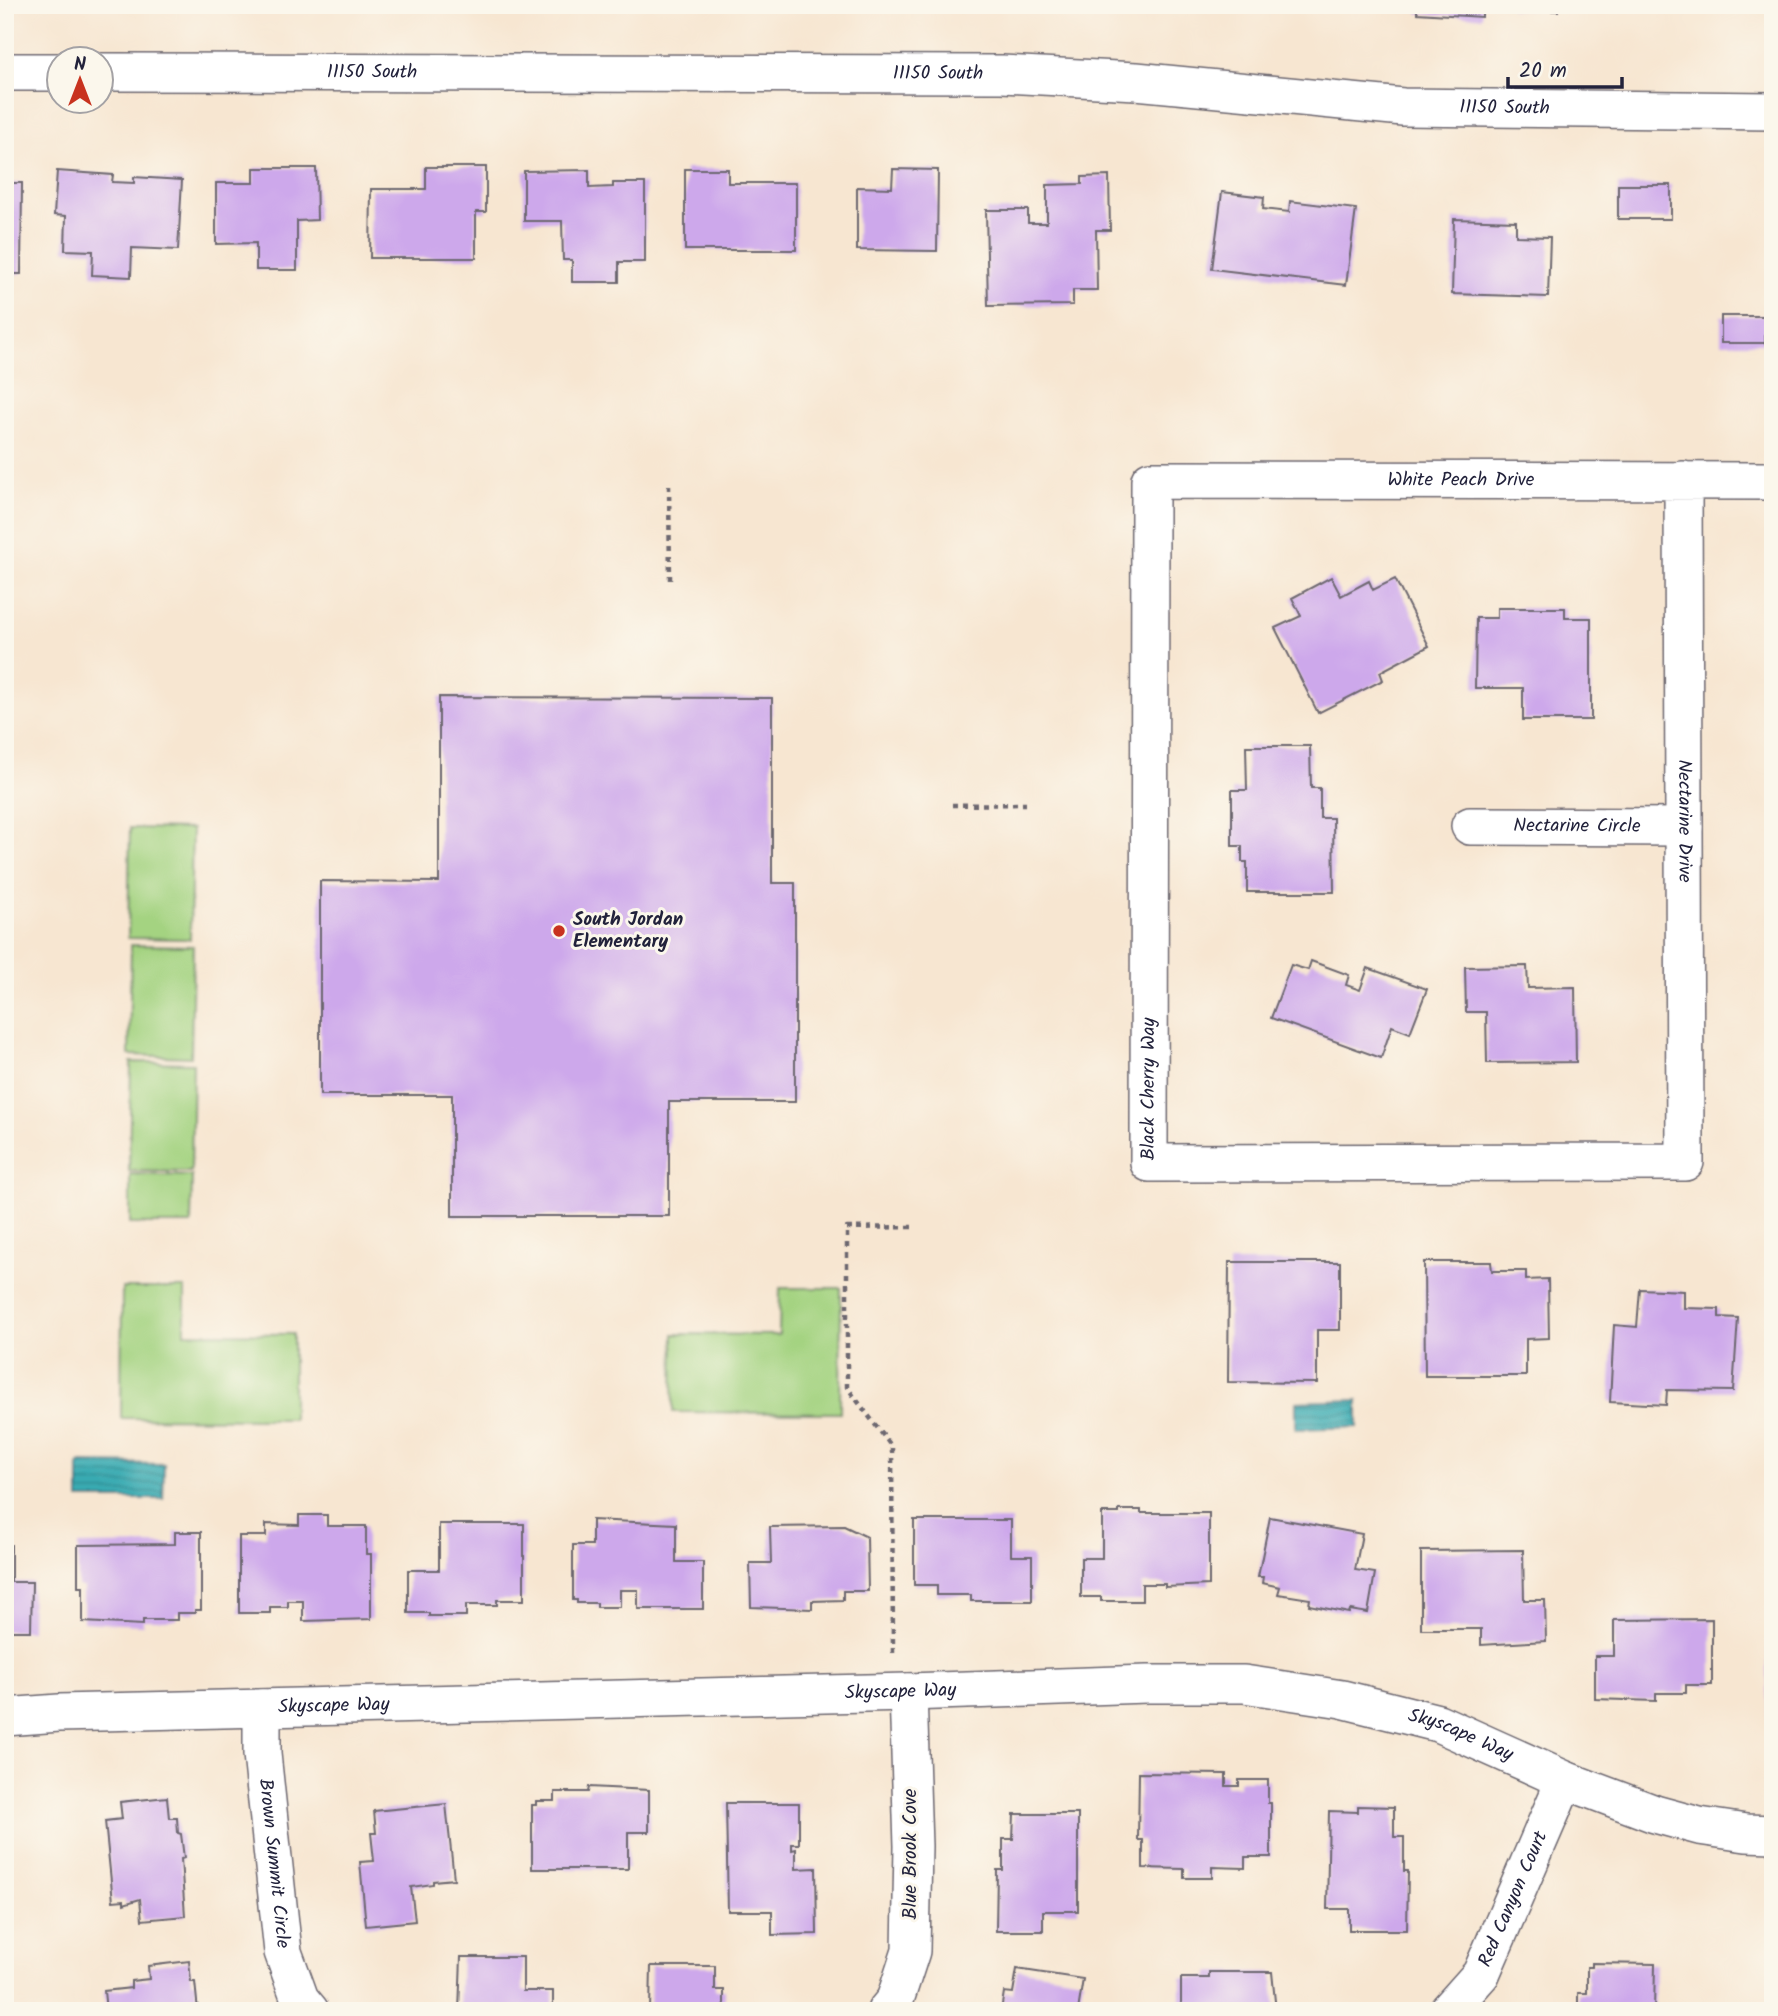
<svg xmlns="http://www.w3.org/2000/svg" width="1778" height="2016" font-family="Kalam,sans-serif">
	<style>
		.green { fill: #a4d381; stroke: #637a5e; stroke-width: 2 }
		.water { fill: url(#water-rules); stroke: #2e6676; stroke-width: 2 }
		.building { fill: #cda8eb }
		.lines { fill: none; stroke-linecap: round; stroke-linejoin: round }
		.street-casing { stroke: #6d6770; stroke-width: 40 }
		.path { stroke: #6d6770; stroke-width: 4.5; stroke-dasharray: 5 5; stroke-linecap: butt }
		.street { stroke: #fff; stroke-width: 37 }
		.poi-dot { fill: #c8321e; stroke: #fbf7ec; stroke-width: 2.5 }
		.labels { text-anchor: middle; dominant-baseline: central; stroke-width: 6; stroke-linejoin: round; paint-order: stroke }
		.street-label { font-size: 19px; fill: #22223b; stroke: #fbf7ec }
		.poi-label { font-size: 19px; font-weight: bold; fill: #22223b; stroke: #fbf7ec; text-anchor: start }
	</style>
	<defs>
		<pattern id="water-rules" width="6" height="5" patternUnits="userSpaceOnUse" patternTransform="scale(1.75)"><rect width="6" height="5" fill="#39abb2"/><path d="M0 2.5h6" fill="none" stroke="#308b92"/></pattern>
	</defs>
	<rect width="100%" height="100%" fill="#fbf7ec"/>
	<filter id="ink" filterUnits="userSpaceOnUse"><feTurbulence type="fractalNoise" baseFrequency=".0143" numOctaves="2"/><feDisplacementMap in="SourceGraphic" scale="14" xChannelSelector="R" yChannelSelector="G"/><feConvolveMatrix kernelMatrix="1 2 1 2 8 2 1 2 1" color-interpolation-filters="sRGB"/></filter>
	<filter id="wash" filterUnits="userSpaceOnUse"><feTurbulence type="fractalNoise" baseFrequency=".00686" numOctaves="4" result="noise"/><feDisplacementMap in="SourceGraphic" scale="28" xChannelSelector="R" yChannelSelector="G"/><feGaussianBlur stdDeviation="1.57" result="paint"/><feColorMatrix in="noise" values="0 0 0 0 0 0 0 0 0 0 0 0 0 0 0 0 0 1.4 0 .05"/><feComposite in="paint" operator="in"/></filter>
	<g filter="url(#wash)">
		<rect width="100%" height="100%" fill="#f7e6d1"/>
		<!-- green -->
		<path class="green" d="M 130,828 L 192,829 L 190,939 L 128,938 Z
			M 131,945 L 193,946 L 191,1057 L 129,1055 Z
			M 131,1062 L 193,1063 L 191,1172 L 129,1171 Z
			M 130,1174 L 192,1176 L 191,1224 L 130,1224 Z
			M 122,1288 L 185,1288 L 185,1333 L 293,1334 L 293,1419 L 121,1418 Z
			M 780,1288 L 841,1288 L 840,1413 L 673,1412 L 674,1334 L 779,1335 Z"/>
		<!-- water -->
		<path class="water" d="M 1358,1400 L 1358,1427 L 1296,1429 L 1296,1402 Z
			M 79,1463 L 164,1464 L 163,1499 L 79,1499 Z"/>
		<g id="blocks">
			<!-- building -->
			<path class="building" d="M 1417,5 L 1482,5 L 1482,17 L 1417,13 Z
				M 1510,5 L 1559,5 L 1558,11 L 1510,9 Z
				M 426,167 L 486,167 L 486,212 L 476,212 L 476,258 L 370,258 L 371,189 L 426,189 Z
				M 254,168 L 316,168 L 317,220 L 297,221 L 297,270 L 256,270 L 256,243 L 216,244 L 216,183 L 254,183 Z
				M 685,169 L 728,169 L 728,183 L 796,183 L 796,250 L 685,250 Z
				M 893,169 L 938,170 L 937,251 L 857,250 L 857,187 L 892,188 Z
				M 589,170 L 589,188 L 613,187 L 613,183 L 645,183 L 645,262 L 619,262 L 619,282 L 572,282 L 572,260 L 563,260 L 562,221 L 524,221 L 524,171 Z
				M 57,171 L 113,175 L 112,182 L 134,183 L 134,177 L 182,180 L 178,250 L 132,248 L 131,277 L 92,275 L 93,251 L 65,250 L 66,216 L 54,215 Z
				M 1109,176 L 1110,230 L 1096,230 L 1097,290 L 1073,290 L 1073,305 L 988,306 L 986,210 L 1028,210 L 1028,223 L 1047,223 L 1047,185 L 1082,184 L 1082,177 Z
				M 5,183 L 22,183 L 21,274 L 5,274 Z
				M 1618,185 L 1671,185 L 1671,219 L 1618,219 Z
				M 1222,192 L 1264,197 L 1263,209 L 1289,212 L 1290,201 L 1356,209 L 1346,285 L 1212,269 Z
				M 1454,219 L 1516,221 L 1516,236 L 1550,237 L 1548,297 L 1452,294 Z
				M 1721,316 L 1765,316 L 1765,343 L 1721,343 Z
				M 1331,577 L 1341,596 L 1369,581 L 1373,590 L 1395,579 L 1429,646 L 1380,672 L 1383,680 L 1318,713 L 1275,628 L 1301,616 L 1292,598 Z
				M 1497,608 L 1565,608 L 1565,618 L 1591,618 L 1591,720 L 1523,720 L 1523,688 L 1475,688 L 1476,618 L 1497,618 Z
				M 439,697 L 772,698 L 772,883 L 795,883 L 795,1102 L 669,1102 L 669,1216 L 452,1216 L 452,1095 L 320,1095 L 320,881 L 439,882 Z
				M 1246,746 L 1310,746 L 1311,788 L 1320,788 L 1320,818 L 1333,818 L 1334,892 L 1247,892 L 1247,862 L 1242,862 L 1242,846 L 1232,846 L 1232,790 L 1247,790 Z
				M 1311,961 L 1349,975 L 1346,985 L 1360,990 L 1368,968 L 1427,989 L 1410,1033 L 1392,1026 L 1381,1058 L 1271,1018 L 1291,965 L 1308,970 Z
				M 1527,966 L 1528,988 L 1575,987 L 1576,1062 L 1487,1063 L 1486,1012 L 1466,1012 L 1465,967 Z
				M 1229,1262 L 1340,1262 L 1340,1330 L 1317,1330 L 1317,1383 L 1228,1382 Z
				M 1424,1262 L 1491,1262 L 1492,1271 L 1526,1271 L 1526,1280 L 1548,1279 L 1549,1338 L 1526,1339 L 1526,1376 L 1425,1376 Z
				M 1640,1289 L 1684,1291 L 1684,1308 L 1719,1309 L 1719,1317 L 1738,1318 L 1733,1391 L 1667,1390 L 1666,1405 L 1610,1402 L 1614,1325 L 1637,1327 Z
				M 1119,1510 L 1141,1510 L 1141,1513 L 1209,1513 L 1209,1585 L 1165,1587 L 1165,1584 L 1142,1584 L 1142,1601 L 1101,1601 L 1101,1597 L 1081,1597 L 1081,1558 L 1102,1558 L 1102,1513 L 1119,1513 Z
				M 299,1515 L 327,1515 L 327,1526 L 366,1526 L 366,1554 L 371,1554 L 371,1619 L 303,1621 L 303,1601 L 288,1601 L 288,1607 L 270,1607 L 270,1613 L 239,1613 L 239,1536 L 266,1536 L 266,1524 L 299,1525 Z
				M 1270,1517 L 1362,1534 L 1355,1570 L 1375,1573 L 1368,1613 L 1350,1610 L 1349,1613 L 1309,1605 L 1310,1599 L 1278,1594 L 1280,1587 L 1262,1583 L 1263,1577 L 1258,1577 Z
				M 592,1520 L 676,1524 L 676,1562 L 703,1562 L 703,1609 L 638,1609 L 638,1590 L 620,1590 L 620,1607 L 597,1607 L 597,1603 L 577,1603 L 577,1600 L 573,1600 L 573,1545 L 592,1545 Z
				M 914,1520 L 1011,1520 L 1011,1556 L 1032,1556 L 1032,1601 L 971,1601 L 971,1595 L 937,1595 L 937,1585 L 914,1585 Z
				M 439,1524 L 524,1524 L 524,1600 L 497,1600 L 497,1605 L 466,1605 L 466,1616 L 429,1616 L 429,1613 L 408,1613 L 408,1570 L 439,1570 Z
				M 844,1526 L 867,1537 L 868,1591 L 843,1591 L 843,1600 L 812,1601 L 812,1609 L 751,1607 L 750,1563 L 771,1563 L 770,1527 Z
				M 175,1532 L 201,1532 L 201,1610 L 195,1610 L 195,1613 L 177,1613 L 177,1620 L 143,1620 L 143,1625 L 83,1622 L 83,1587 L 78,1587 L 78,1545 L 175,1544 Z
				M 5,1545 L 11,1545 L 11,1582 L 32,1582 L 31,1631 L 5,1631 Z
				M 1523,1550 L 1524,1600 L 1545,1600 L 1546,1641 L 1481,1645 L 1481,1629 L 1421,1629 L 1421,1551 Z
				M 1767,1608 L 1773,1608 L 1773,1746 L 1768,1746 Z
				M 1712,1619 L 1712,1685 L 1686,1685 L 1686,1693 L 1656,1693 L 1656,1701 L 1595,1699 L 1595,1656 L 1614,1656 L 1614,1620 Z
				M 1139,1773 L 1226,1774 L 1226,1786 L 1239,1786 L 1239,1780 L 1268,1780 L 1268,1803 L 1271,1803 L 1271,1857 L 1245,1857 L 1245,1868 L 1212,1867 L 1212,1878 L 1184,1878 L 1184,1869 L 1143,1868 L 1143,1840 L 1138,1840 Z
				M 589,1787 L 649,1790 L 649,1832 L 628,1832 L 628,1869 L 532,1869 L 532,1805 L 536,1805 L 536,1801 L 555,1801 L 555,1792 L 588,1792 Z
				M 167,1797 L 169,1818 L 177,1818 L 178,1833 L 181,1834 L 184,1858 L 181,1859 L 185,1916 L 142,1920 L 140,1899 L 124,1904 L 124,1900 L 113,1901 L 105,1821 L 122,1819 L 120,1802 Z
				M 726,1803 L 799,1803 L 799,1844 L 792,1844 L 792,1850 L 796,1849 L 796,1869 L 816,1868 L 817,1934 L 772,1935 L 772,1911 L 728,1911 Z
				M 446,1804 L 454,1879 L 433,1881 L 433,1884 L 411,1887 L 415,1921 L 366,1926 L 360,1862 L 374,1861 L 371,1833 L 376,1833 L 374,1811 Z
				M 1358,1806 L 1394,1807 L 1394,1837 L 1404,1837 L 1404,1871 L 1408,1871 L 1407,1930 L 1349,1930 L 1349,1909 L 1327,1909 L 1329,1811 L 1358,1812 Z
				M 1014,1814 L 1078,1814 L 1078,1911 L 1043,1911 L 1043,1931 L 996,1931 L 997,1870 L 1003,1870 L 1003,1839 L 1013,1839 Z
				M 461,1957 L 523,1957 L 523,1991 L 553,1991 L 553,2011 L 459,2011 Z
				M 189,1961 L 191,1982 L 195,1982 L 198,2011 L 106,2011 L 104,1991 L 131,1988 L 131,1981 L 149,1979 L 148,1966 Z
				M 1592,1963 L 1655,1964 L 1654,2011 L 1578,2011 L 1578,1993 L 1587,1993 L 1587,1967 L 1592,1967 Z
				M 651,1966 L 715,1966 L 715,1990 L 724,1990 L 724,2011 L 650,2011 Z
				M 1017,1969 L 1083,1979 L 1078,2011 L 1001,2011 L 1004,1992 L 1013,1993 Z
				M 1209,1972 L 1272,1972 L 1276,2011 L 1181,2011 L 1181,1978 L 1209,1978 Z"/>
		</g>
	</g>
	<g filter="url(#ink)">
		<use href="#blocks" fill-opacity="0" stroke="#6d6770" stroke-width="2"/>
		<g class="lines">
			<defs>
				<g id="street">
					<path d="M 5,72 L 60,72"/>
					<path id="s1" d="M 102,72 L 1002,74 L 1136,81 L 1403,107 L 1773,111"/>
					<path id="s2" d="M 1683,480 L 1685,1162 L 1149,1163 L 1150,480 L 1773,481"/>
					<path id="s3" d="M 1470,826 L 1684,827"/>
					<path id="s4" d="M 262,1708 L 262,1754 L 283,1952 L 300,1999 L 310,2011"/>
					<path id="s5" d="M 5,1717 L 59,1713 L 908,1692 L 1147,1684 L 1244,1684 L 1342,1699 L 1438,1723 L 1565,1780 L 1655,1814 L 1699,1826 L 1746,1833 L 1773,1834"/>
					<path d="M 886,2011 L 895,2000 L 911,1951 L 913,1846 L 908,1692"/>
					<path id="s6" d="M 1448,2011 L 1481,1974 L 1565,1780"/>
				</g>
			</defs>
			<!-- street casing -->
			<use href="#street" class="street-casing"/>
			<!-- path -->
			<path class="path" d="M 669,485 L 670,580
				M 952,805 L 1026,804
				M 893,1653 L 892,1447 L 847,1387 L 847,1228 L 912,1227"/>
			<!-- street -->
			<use href="#street" class="street"/>
		</g>
	</g>
	<!-- markers -->
	<circle class="poi-dot" cx="559" cy="931" r="7"/>
	<g class="labels">
		<!-- street labels -->
		<g class="street-label">
			<text stroke="none"><textPath href="#s1" startOffset="270">11150 South</textPath></text>
			<text stroke="none"><textPath href="#s1" startOffset="836">11150 South</textPath></text>
			<text stroke="none"><textPath href="#s1" startOffset="1404">11150 South</textPath></text>
			<text stroke="none"><textPath href="#s2" startOffset="2212">White Peach Drive</textPath></text>
			<text stroke="none"><textPath href="#s2" startOffset="341">Nectarine Drive</textPath></text>
			<text stroke="none"><textPath href="#s3" startOffset="107">Nectarine Circle</textPath></text>
			<text stroke="none"><textPath href="#s2" startOffset="1292">Black Cherry Way</textPath></text>
			<text stroke="none"><textPath href="#s5" startOffset="896">Skyscape Way</textPath></text>
			<text stroke="none"><textPath href="#s5" startOffset="329">Skyscape Way</textPath></text>
			<text stroke="none"><textPath href="#s5" startOffset="1463">Skyscape Way</textPath></text>
			<text transform="translate(911 1854) rotate(-90)">Blue Brook Cove</text>
			<text stroke="none"><textPath href="#s4" startOffset="156">Brown Summit Circle</textPath></text>
			<text stroke="none"><textPath href="#s6" startOffset="131">Red Canyon Court</textPath></text>
		</g>
		<!-- poi labels -->
		<g class="poi-label">
			<text x="573" y="920">South Jordan<tspan x="573" dy="22">Elementary</tspan></text>
		</g>
	</g>
	<!-- margin -->
	<rect width="1778" height="2016" fill="none" stroke="#fbf7ec" stroke-width="28"/>
	<!-- north arrow -->
	<g transform="translate(80 80)"><circle r="33" fill="#fbf7ec" stroke="#a4a2a5" stroke-width="2"/>
	<path d="M0-5L12 26L0 18L-12 26Z" fill="#c8321e"/>
	<text y="-10" font-size="19" font-weight="bold" text-anchor="middle" fill="#22223b">N</text>
	</g>
	<!-- scale -->
	<path d="M1508 77v10h114v-10" fill="none" stroke="#22223b" stroke-width="3.5"/>
	<text x="1519" y="77" font-size="21" fill="#22223b" stroke="#fbf7ec" stroke-width="5" paint-order="stroke">20 m</text>
</svg>
